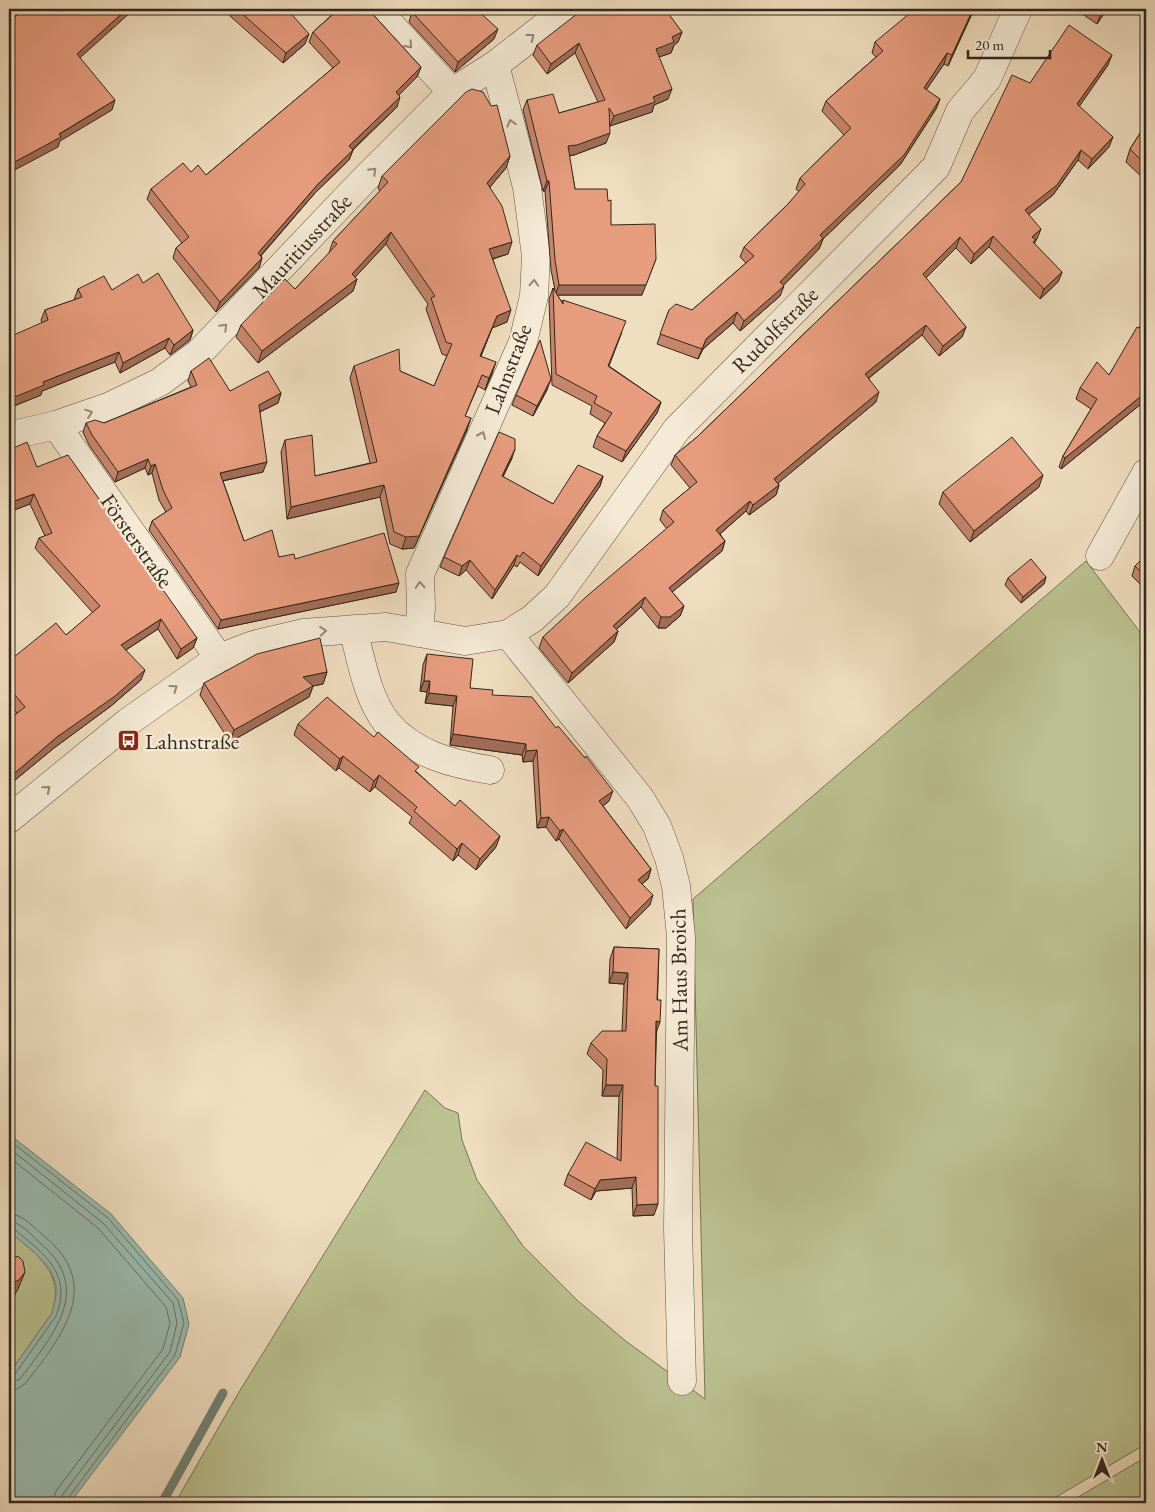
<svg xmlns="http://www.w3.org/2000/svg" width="1155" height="1512" font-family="'EB Garamond',serif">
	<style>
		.green { fill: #bbc191; stroke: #767456 }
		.water { fill: #9abcb0; stroke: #708075 }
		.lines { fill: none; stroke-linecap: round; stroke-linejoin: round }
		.shore { stroke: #667266; stroke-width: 1 }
		.stream { stroke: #708075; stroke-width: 9 }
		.street-casing { stroke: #615545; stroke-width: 29 }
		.street { stroke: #f5ead6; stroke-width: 28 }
		.wall { fill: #c7866c; stroke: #31271c }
		.shaded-wall { fill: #a26d58; stroke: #31271c }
		.building { fill: #e79c7e; stroke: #31271c }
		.oneway { stroke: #938879 }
		.labels { text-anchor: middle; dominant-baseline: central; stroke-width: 5; stroke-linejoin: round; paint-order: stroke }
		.street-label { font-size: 22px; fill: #31271c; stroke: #f5ead6 }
		.poi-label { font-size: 22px; fill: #31271c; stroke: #f5ead6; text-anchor: start }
	</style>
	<rect width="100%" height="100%" fill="#f0dec0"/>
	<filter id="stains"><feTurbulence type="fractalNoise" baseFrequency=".004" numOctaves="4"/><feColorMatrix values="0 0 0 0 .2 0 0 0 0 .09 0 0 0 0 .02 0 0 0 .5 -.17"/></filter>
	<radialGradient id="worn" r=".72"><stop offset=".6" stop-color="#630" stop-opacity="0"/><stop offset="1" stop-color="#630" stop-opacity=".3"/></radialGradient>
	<!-- green -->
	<path class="green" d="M 1086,561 L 1146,640 L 1146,1444 L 1046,1503 L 175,1503 L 239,1392 L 425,1090 L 445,1108 L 458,1113 L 462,1140 L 477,1180 L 523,1246 L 578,1301 L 627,1342 L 705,1399 L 693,899 Z
		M 9,1231 C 36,1253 66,1274 52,1313 L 9,1374 Z
		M 1146,1457 L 1146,1503 L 1068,1503 Z"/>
	<!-- water -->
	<path class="water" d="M 9,1134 L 111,1214 L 183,1298 L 189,1324 L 180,1357 L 70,1503 L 9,1503 L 9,1374 L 52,1313 L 56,1295 L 56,1285 L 50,1269 L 35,1253 L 9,1231 Z"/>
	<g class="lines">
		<!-- shore -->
		<path class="shore" d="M 9,1140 L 108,1218 L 178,1300 L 184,1323 L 175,1355 L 68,1498 L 67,1503
			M 9,1148 L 103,1223 L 173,1303 L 177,1323 L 170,1352 L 63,1494 L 60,1503
			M 9,1157 L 98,1228 L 166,1307 L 170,1323 L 163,1349 L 56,1491 L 53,1503
			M 9,1214 C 23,1214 33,1227 44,1236 C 104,1285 62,1336 25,1384 L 17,1389 L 9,1391
			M 9,1221 C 20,1222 32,1235 40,1243 C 95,1289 52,1336 20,1379 L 9,1383
			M 9,1228 L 14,1229 C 43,1253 73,1273 56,1316 L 15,1374 L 9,1377"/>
		<!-- stream -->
		<path class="stream" d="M 162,1503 L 223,1393"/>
		<defs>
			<path id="street" d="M 376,9 L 452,92
				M 56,425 L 219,658
				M 9,436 L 56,425 L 108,407 L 160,382 L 199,353 L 362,182 L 452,92 L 495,65 L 567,9
				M 1100,556 L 1146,473
				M 353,629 C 361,659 367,698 387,723 C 413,754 452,764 490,770
				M 419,633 L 421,608 L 420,574 L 523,342 L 534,296 L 536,256 L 527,187 L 495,65
				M 508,634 L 640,798 L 657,826 L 669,858 L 676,886 L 681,937 L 678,1229 L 682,1381
				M 9,819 L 128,722 L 219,658 L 253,645 L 303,633 L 386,627 L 465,641 L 508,634 L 532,619 L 557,596 L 677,429 L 936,167 L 960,111 L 987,79 L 1018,9"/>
		</defs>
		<!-- street casing -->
		<use href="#street" class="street-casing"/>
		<!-- street -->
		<use href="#street" class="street"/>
	</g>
	<!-- wall -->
	<path class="wall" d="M 233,9 L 287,9 L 305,44 L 283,63 L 230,16 Z
		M 331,9 L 368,9 L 421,67 L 417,77 L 399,95 L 397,107 L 353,150 L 349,160 L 315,193 L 261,256 L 262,258 L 259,268 L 216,312 L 173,258 L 176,248 L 182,243 L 147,199 L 151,189 L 191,172 L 206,175 L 333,68 L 309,42 L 313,32 L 334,13 Z
		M 669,9 L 666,11 L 682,32 L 678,42 L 674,45 L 671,53 L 659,57 L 668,99 L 654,105 L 652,112 L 610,126 L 609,125 L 606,143 L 574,155 L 569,156 L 575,189 L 608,201 L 611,225 L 642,295 L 557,295 L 562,302 L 563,300 L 622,332 L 609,366 L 661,402 L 657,413 L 622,462 L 593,447 L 597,436 L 605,423 L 590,414 L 592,406 L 552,385 L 549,299 L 553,288 L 555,290 L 551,270 L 545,191 L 543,191 L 523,110 L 527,100 L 559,113 L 598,102 L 575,53 L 547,74 L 533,55 L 537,45 Z
		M 796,9 L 806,9 L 800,14 Z
		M 974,9 L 948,66 L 944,64 L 926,90 L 940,99 L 936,109 L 900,165 L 823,239 L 819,249 L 783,286 L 780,296 L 740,331 L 733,323 L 703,349 L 698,359 L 657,344 L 669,310 L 692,310 L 746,263 L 740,257 L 744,247 L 788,204 L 799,192 L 796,189 L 800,178 L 844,135 L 822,111 L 826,101 L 876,57 L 872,53 L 875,42 Z
		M 1075,9 L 1107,9 L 1097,24 Z
		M 412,12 L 494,39 L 455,72 L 409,22 Z
		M 1108,65 L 1079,106 L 1109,147 L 1088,169 L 1078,160 L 1053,195 L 1029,214 L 1037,239 L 1036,240 L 1034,244 L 1062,272 L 1058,282 L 1040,299 L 989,247 L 971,264 L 956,248 L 925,278 L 966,327 L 962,337 L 939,356 L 922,335 L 869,378 L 876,402 L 778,483 L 779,485 L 776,495 L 749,515 L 746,511 L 720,534 L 725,541 L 722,551 L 672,592 L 684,606 L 680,616 L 666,628 L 658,628 L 641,607 L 616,630 L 618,631 L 614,642 L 568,683 L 539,648 L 543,637 L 667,529 L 660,520 L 663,510 L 690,488 L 671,465 L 675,455 L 697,437 L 961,182 L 1030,83 Z
		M 1146,124 L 1146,179 L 1145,180 L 1126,162 L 1130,149 Z
		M 510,156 L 506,168 L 490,187 L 508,254 L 493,259 L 507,322 L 492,328 L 481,356 L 492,374 L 485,390 L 478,386 L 465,416 L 467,430 L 414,548 L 402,549 L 390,544 L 380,497 L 287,519 L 281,452 L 285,440 L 315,476 L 370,463 L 350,378 L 354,366 L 400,371 L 434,386 L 447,356 L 442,354 L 426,309 L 428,304 L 386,244 L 355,277 L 357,279 L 353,291 L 258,363 L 236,337 L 241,325 L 295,289 L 329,253 L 333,241 L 380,191 L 378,188 L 382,176 Z
		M 143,283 L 193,330 L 190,340 L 170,355 L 165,348 L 120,373 L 115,362 L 42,391 L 41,395 L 14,406 L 42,323 L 41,320 L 45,310 L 74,300 L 78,289 L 112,290 Z
		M 1146,316 L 1146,409 L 1141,404 L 1061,469 L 1059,467 L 1063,456 L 1091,409 L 1076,399 L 1080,388 L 1109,375 L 1139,328 Z
		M 191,371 L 230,391 L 281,393 L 278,403 L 260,412 L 263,472 L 223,481 L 244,541 L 279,557 L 295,559 L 396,592 L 218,629 L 149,530 L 152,521 L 166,512 L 159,500 L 152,473 L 148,475 L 145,468 L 115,482 L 89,445 L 83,432 L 86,423 L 104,423 L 191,387 L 188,381 Z
		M 547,390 L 533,416 L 512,405 L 516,395 Z
		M 9,450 L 37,467 L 197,638 L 193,648 L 177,659 L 158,629 L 126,650 L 141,680 L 111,706 L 54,748 L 9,785 L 9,724 L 11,718 L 17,713 L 9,702 L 9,661 L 66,635 L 93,613 L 35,548 L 39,538 L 45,536 L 30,504 L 9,512 Z
		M 512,458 L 503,477 L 553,504 L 603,476 L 600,486 L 538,576 L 520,562 L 517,567 L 514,565 L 492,599 L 466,570 L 459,576 L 440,567 L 444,557 Z
		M 1039,487 L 970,542 L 939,504 L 943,492 Z
		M 1146,555 L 1146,590 L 1132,576 L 1135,566 Z
		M 1046,577 L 1044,584 L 1021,603 L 1005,585 L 1008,578 Z
		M 427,654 L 470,688 L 492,695 L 609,801 L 603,806 L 651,869 L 648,879 L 642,884 L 650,905 L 626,929 L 559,839 L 556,841 L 546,827 L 537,828 L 533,761 L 523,762 L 522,755 L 450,745 L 453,706 L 425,703 L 427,692 L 420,691 L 423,665 Z
		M 327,672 L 323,684 L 313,686 L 309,697 L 230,742 L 200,695 L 204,683 Z
		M 298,724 L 417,772 L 496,847 L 476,870 L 458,855 L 453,861 L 409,823 L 412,817 L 375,787 L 370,792 L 339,768 L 336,771 L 294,735 Z
		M 614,947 L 659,949 L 655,1086 L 654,1215 L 633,1216 L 632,1188 L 596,1191 L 591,1200 L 564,1185 L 568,1174 L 617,1159 L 619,1096 L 602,1096 L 603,1070 L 587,1054 L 591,1043 L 622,1031 L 624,984 L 609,983 L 610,959 Z"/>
	<!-- shaded-wall -->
	<path class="shaded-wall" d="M 127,9 L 132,9 L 131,12 L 73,64 L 77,54 Z
		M 802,9 L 806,9 L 800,14 Z
		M 974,9 L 971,16 L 948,66 L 952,55 Z
		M 1104,9 L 1107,9 L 1097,24 L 1101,13 Z
		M 498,29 L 494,39 L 455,72 L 458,62 Z
		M 682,32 L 678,42 L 674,45 L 671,53 L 653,59 L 656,49 L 672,37 Z
		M 309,34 L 305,44 L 283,63 L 286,53 Z
		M 579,43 L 575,53 L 547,74 L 551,64 Z
		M 947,53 L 944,64 L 920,99 L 924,88 Z
		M 1112,55 L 1108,65 L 1074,114 L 1077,104 Z
		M 421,67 L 417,77 L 392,102 L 396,92 Z
		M 672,89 L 668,99 L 654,105 L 652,112 L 610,126 L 614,116 L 653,97 Z
		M 400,97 L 397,107 L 345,156 L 349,146 Z
		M 940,99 L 936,109 L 900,165 L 823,239 L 819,249 L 780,289 L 784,286 L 780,296 L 740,331 L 744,321 L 780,282 L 820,235 Z
		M 115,100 L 112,110 L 60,141 L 58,147 L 9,173 L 9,165 Z
		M 610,133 L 606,143 L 574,155 L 564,156 L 568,146 Z
		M 1113,137 L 1109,147 L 1088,169 L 1092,159 Z
		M 353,150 L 349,160 L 315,193 L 254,263 L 258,253 L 319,183 Z
		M 1081,150 L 1078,160 L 1053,195 L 1022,220 L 1025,210 Z
		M 510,156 L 506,168 L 483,195 L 487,183 Z
		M 547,181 L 549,181 L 545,191 L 543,191 Z
		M 1041,229 L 1037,239 L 1036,240 L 1032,250 L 1032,237 Z
		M 391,232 L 386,244 L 347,286 L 352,274 Z
		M 993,236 L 989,247 L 971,264 L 974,254 Z
		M 960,237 L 956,248 L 919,285 L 923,274 Z
		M 512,242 L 508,254 L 485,261 L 489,249 Z
		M 262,258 L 259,268 L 216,312 L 220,302 Z
		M 656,259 L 642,295 L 555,295 L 559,285 Z
		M 1062,272 L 1058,282 L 1040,299 L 1044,289 Z
		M 357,279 L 353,291 L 258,363 L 262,351 Z
		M 511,310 L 507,322 L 492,328 L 476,368 L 497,316 Z
		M 737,312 L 733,323 L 703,349 L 698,359 L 706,339 Z
		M 926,325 L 922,335 L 861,384 L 865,374 Z
		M 966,327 L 962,337 L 939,356 L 943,346 Z
		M 193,330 L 190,340 L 170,355 L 174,345 Z
		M 169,338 L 165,348 L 120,373 L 123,363 Z
		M 119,352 L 115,362 L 42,391 L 41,395 L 14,406 L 9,407 L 9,398 L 43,382 Z
		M 496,362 L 492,374 L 485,390 L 489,378 Z
		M 551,379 L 547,390 L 533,416 L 537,406 Z
		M 879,392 L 876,402 L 771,489 L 774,479 Z
		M 281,393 L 278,403 L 255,414 L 259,405 Z
		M 1145,393 L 1141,404 L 1061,469 L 1065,458 Z
		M 661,402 L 657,413 L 622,462 L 626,451 Z
		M 471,418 L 467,430 L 414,548 L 402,549 L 406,537 Z
		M 515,449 L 512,458 L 498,486 L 502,476 Z
		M 148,459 L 145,468 L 115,482 L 118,472 Z
		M 267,462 L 263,472 L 217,482 L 220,473 Z
		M 155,464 L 152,473 L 148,475 L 151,466 Z
		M 1043,475 L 1039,487 L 970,542 L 974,531 Z
		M 603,476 L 600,486 L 538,576 L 541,566 Z
		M 384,485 L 380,497 L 287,519 L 291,507 Z
		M 779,485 L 776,495 L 749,515 L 753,505 Z
		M 34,494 L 30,504 L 9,512 L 9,503 Z
		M 750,501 L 746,511 L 713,540 L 716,530 Z
		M 725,541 L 722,551 L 665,598 L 669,588 Z
		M 517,555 L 514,565 L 492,599 L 495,590 Z
		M 470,560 L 466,570 L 459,576 L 462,566 Z
		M 1046,577 L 1044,584 L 1021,603 L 1023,597 Z
		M 399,583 L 396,592 L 218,629 L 221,620 Z
		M 645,597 L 641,607 L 609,636 L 613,626 Z
		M 684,606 L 680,616 L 666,628 L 658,628 L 661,617 Z
		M 161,619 L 158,629 L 118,655 L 121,645 Z
		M 618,631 L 614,642 L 568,683 L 572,673 Z
		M 197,638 L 193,648 L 177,659 L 181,649 Z
		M 145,670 L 141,680 L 111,706 L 54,748 L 9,785 L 9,778 L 57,737 Z
		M 327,672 L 323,684 L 313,686 L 309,697 L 230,742 L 234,730 L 303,677 Z
		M 424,681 L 430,681 L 427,692 L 420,691 Z
		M 429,693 L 457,696 L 453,706 L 425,703 Z
		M 453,734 L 526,744 L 522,755 L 450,745 Z
		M 537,750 L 533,761 L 523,762 L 526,751 Z
		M 343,756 L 339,768 L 336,771 L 340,759 Z
		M 379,775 L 375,787 L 370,792 L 374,781 Z
		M 613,791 L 609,801 L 595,812 L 599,801 Z
		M 549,817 L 546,827 L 537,828 L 541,818 Z
		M 563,829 L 559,839 L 556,841 L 560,831 Z
		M 500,836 L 496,847 L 476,870 L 480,859 Z
		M 462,843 L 458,855 L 453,861 L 457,849 Z
		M 651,869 L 648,879 L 634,890 L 638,880 Z
		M 653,895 L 650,905 L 626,929 L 630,918 Z
		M 613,972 L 628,973 L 624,984 L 609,983 Z
		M 656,1021 L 660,1022 L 656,1033 Z
		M 606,1085 L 623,1085 L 619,1096 L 602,1096 Z
		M 636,1177 L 632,1188 L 596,1191 L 591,1200 L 595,1189 L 600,1180 Z
		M 658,1204 L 654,1215 L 633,1216 L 637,1205 Z
		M 25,1272 L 18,1289 L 13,1298 L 9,1300 L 9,1284 Z"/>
	<!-- building -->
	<path class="building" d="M 23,9 L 127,9 L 77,54 L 115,100 L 59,134 L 61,137 L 9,165 L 9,23 Z
		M 237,9 L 287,9 L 309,34 L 286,53 Z
		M 339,9 L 368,9 L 421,67 L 396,92 L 400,97 L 349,146 L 353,150 L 319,183 L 258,253 L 262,258 L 220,302 L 176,248 L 189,237 L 151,189 L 183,163 L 191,172 L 198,165 L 206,175 L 340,62 L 313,32 Z
		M 417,9 L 476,9 L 498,29 L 458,62 L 412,12 Z
		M 593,9 L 665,9 L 682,32 L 672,37 L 674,42 L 656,49 L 672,89 L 653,97 L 655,102 L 614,116 L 609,108 L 610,133 L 577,145 L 568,146 L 575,189 L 607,189 L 608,201 L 611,200 L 611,225 L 655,224 L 656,259 L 646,285 L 559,285 L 555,260 L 549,181 L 547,181 L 527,100 L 553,94 L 559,113 L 605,100 L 579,43 L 551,64 L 537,45 L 578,13 L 587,13 Z
		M 915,9 L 973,9 L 952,55 L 947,53 L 924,88 L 940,99 L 904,155 L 820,235 L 823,238 L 780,282 L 784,286 L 744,321 L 737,312 L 706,339 L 702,349 L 660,334 L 669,310 L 676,304 L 692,310 L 754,256 L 744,247 L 788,204 L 805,184 L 800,178 L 851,128 L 826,101 L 883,51 L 875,42 Z
		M 1094,9 L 1104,9 L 1101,13 Z
		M 1069,25 L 1112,55 L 1077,104 L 1113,137 L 1092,159 L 1081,150 L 1057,185 L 1025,210 L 1041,229 L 1032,237 L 1036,240 L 1033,242 L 1062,272 L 1044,289 L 993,236 L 974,254 L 960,237 L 923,274 L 966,327 L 943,346 L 926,325 L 865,374 L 879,392 L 774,479 L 779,485 L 753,505 L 750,501 L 716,530 L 725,541 L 669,588 L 684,606 L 670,617 L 661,617 L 645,597 L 613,626 L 618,631 L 572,673 L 543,637 L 587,596 L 674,522 L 663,510 L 697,482 L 675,455 L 697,437 L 961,182 L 1012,75 L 1030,83 Z
		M 472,89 L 483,92 L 491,106 L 497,105 L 510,156 L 487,183 L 502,206 L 512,242 L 489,249 L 511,310 L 497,316 L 480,356 L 496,362 L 489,378 L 482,375 L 465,416 L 471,418 L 419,536 L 406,537 L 394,532 L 384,485 L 291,507 L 285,440 L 312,435 L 315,476 L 377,462 L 354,366 L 399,349 L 400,371 L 434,386 L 452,344 L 446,342 L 431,298 L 435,296 L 391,232 L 352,274 L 357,279 L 262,351 L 241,325 L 285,279 L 295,289 L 337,244 L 333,241 L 388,182 L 382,176 L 466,92 Z
		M 1146,124 L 1146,165 L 1130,149 Z
		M 158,273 L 193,330 L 174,345 L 169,338 L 123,363 L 119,352 L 43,382 L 44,385 L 17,396 L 9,398 L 9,337 L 48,320 L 45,310 L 82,297 L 78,289 L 104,276 L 112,290 L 138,274 L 143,283 Z
		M 553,288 L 563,304 L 563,300 L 626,321 L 608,366 L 661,402 L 626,451 L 597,436 L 612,413 L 594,403 L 597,396 L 556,374 Z
		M 1146,316 L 1146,394 L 1145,393 L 1065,458 L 1063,456 L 1097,399 L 1080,388 L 1097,362 L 1109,375 L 1137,327 L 1139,328 Z
		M 540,340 L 551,379 L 537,406 L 516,395 Z
		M 209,358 L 230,391 L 268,371 L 281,393 L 259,405 L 267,462 L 220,473 L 244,541 L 272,530 L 279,557 L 294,554 L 295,559 L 384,533 L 399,583 L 221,620 L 152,521 L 172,508 L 163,490 L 155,464 L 151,466 L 148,459 L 118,472 L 92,435 L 86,423 L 95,420 L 104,423 L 197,385 L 191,371 Z
		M 499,432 L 515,439 L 515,449 L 502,476 L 553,504 L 578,465 L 603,476 L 541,566 L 523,552 L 520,557 L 517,555 L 495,590 L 470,560 L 462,566 L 444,557 Z
		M 1012,437 L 1043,475 L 974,531 L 943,492 Z
		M 27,442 L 37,467 L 68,455 L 197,638 L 181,649 L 161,619 L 121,645 L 145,670 L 115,696 L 57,737 L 9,778 L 9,726 L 14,723 L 11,718 L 25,707 L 9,688 L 9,670 L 10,669 L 9,668 L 9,661 L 56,623 L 66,635 L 100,606 L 39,538 L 52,533 L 34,494 L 9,503 L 9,450 Z
		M 1146,555 L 1146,577 L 1135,566 Z
		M 1031,559 L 1046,577 L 1023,597 L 1008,578 Z
		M 320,638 L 327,672 L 303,677 L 313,686 L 234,730 L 204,683 L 257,654 Z
		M 427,654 L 473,659 L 470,688 L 493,690 L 492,695 L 532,697 L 556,728 L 558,726 L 585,758 L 586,756 L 613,791 L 599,801 L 651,869 L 638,880 L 653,895 L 630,918 L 563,829 L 560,831 L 549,817 L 541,818 L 537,750 L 526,751 L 526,744 L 453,734 L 457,696 L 429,693 L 430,681 L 424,681 Z
		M 327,697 L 374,737 L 378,732 L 419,767 L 415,771 L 455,806 L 460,800 L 500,836 L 480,859 L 462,843 L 457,849 L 414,811 L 417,807 L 379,775 L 374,781 L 343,756 L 340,759 L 298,724 Z
		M 614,947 L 659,949 L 657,1000 L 661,1000 L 660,1022 L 656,1021 L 655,1086 L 658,1086 L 658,1204 L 637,1205 L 636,1177 L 600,1180 L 595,1189 L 568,1174 L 586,1142 L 621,1161 L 623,1085 L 606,1085 L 607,1059 L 591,1043 L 602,1031 L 626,1031 L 628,973 L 613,972 Z
		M 9,1256 L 19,1257 L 23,1261 L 25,1272 L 19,1280 L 9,1284 Z"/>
	<!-- one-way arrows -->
	<defs><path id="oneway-chevron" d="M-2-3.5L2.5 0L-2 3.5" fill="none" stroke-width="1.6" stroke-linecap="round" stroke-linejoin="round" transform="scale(1.25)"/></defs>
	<g class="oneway">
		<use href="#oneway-chevron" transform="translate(531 37) rotate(-38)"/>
		<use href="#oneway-chevron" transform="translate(409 45) rotate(48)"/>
		<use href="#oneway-chevron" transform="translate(511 123) rotate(-105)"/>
		<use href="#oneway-chevron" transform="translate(373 171) rotate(-45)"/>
		<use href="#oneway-chevron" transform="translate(534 283) rotate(-87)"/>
		<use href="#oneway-chevron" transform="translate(224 327) rotate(-45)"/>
		<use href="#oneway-chevron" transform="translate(89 413) rotate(-19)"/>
		<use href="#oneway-chevron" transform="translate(482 435) rotate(-66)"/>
		<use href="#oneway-chevron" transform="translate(420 585) rotate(-93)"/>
		<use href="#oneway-chevron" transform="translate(323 631) rotate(-5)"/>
		<use href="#oneway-chevron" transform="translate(174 688) rotate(-36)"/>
		<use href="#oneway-chevron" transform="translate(47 789) rotate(-40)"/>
	</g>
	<!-- icons -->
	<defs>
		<symbol id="bus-square" viewBox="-11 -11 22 22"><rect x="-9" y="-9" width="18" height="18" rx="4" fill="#8f2418" stroke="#f5ead6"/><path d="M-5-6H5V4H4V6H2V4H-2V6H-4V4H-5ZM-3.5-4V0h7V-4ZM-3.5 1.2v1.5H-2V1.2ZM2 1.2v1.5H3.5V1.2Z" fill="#fff"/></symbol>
	</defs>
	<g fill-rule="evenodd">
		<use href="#bus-square" x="116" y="728" width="25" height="25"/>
	</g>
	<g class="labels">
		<!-- street labels -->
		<g class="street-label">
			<text transform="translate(302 246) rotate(-47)">Mauritiusstraße</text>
			<text transform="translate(775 330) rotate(-45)">Rudolfstraße</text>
			<text transform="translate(508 369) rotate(-69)">Lahnstraße</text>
			<text transform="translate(137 541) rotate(55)">Försterstraße</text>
			<text transform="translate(679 980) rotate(-91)">Am Haus Broich</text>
		</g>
		<!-- poi labels -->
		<g class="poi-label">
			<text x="145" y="741">Lahnstraße</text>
		</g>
	</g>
	<!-- margin -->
	<rect width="1155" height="1512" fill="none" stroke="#f0dec0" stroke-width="30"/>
	<rect x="10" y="10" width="1135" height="1492" fill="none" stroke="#31271c" stroke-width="2.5"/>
	<rect x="15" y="15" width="1125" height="1482" fill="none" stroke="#31271c"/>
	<!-- north arrow -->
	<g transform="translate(1102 1460)" stroke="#f5ead6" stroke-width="4" paint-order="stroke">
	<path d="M0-4L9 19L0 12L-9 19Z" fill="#31271c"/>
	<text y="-8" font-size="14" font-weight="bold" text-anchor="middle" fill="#31271c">N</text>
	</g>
	<!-- scale -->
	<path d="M968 50v8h82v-8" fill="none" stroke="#31271c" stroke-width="2.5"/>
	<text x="975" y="50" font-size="15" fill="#31271c" stroke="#f5ead6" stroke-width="4" paint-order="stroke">20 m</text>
	<rect width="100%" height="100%" filter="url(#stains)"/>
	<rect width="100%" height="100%" fill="url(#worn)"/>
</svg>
